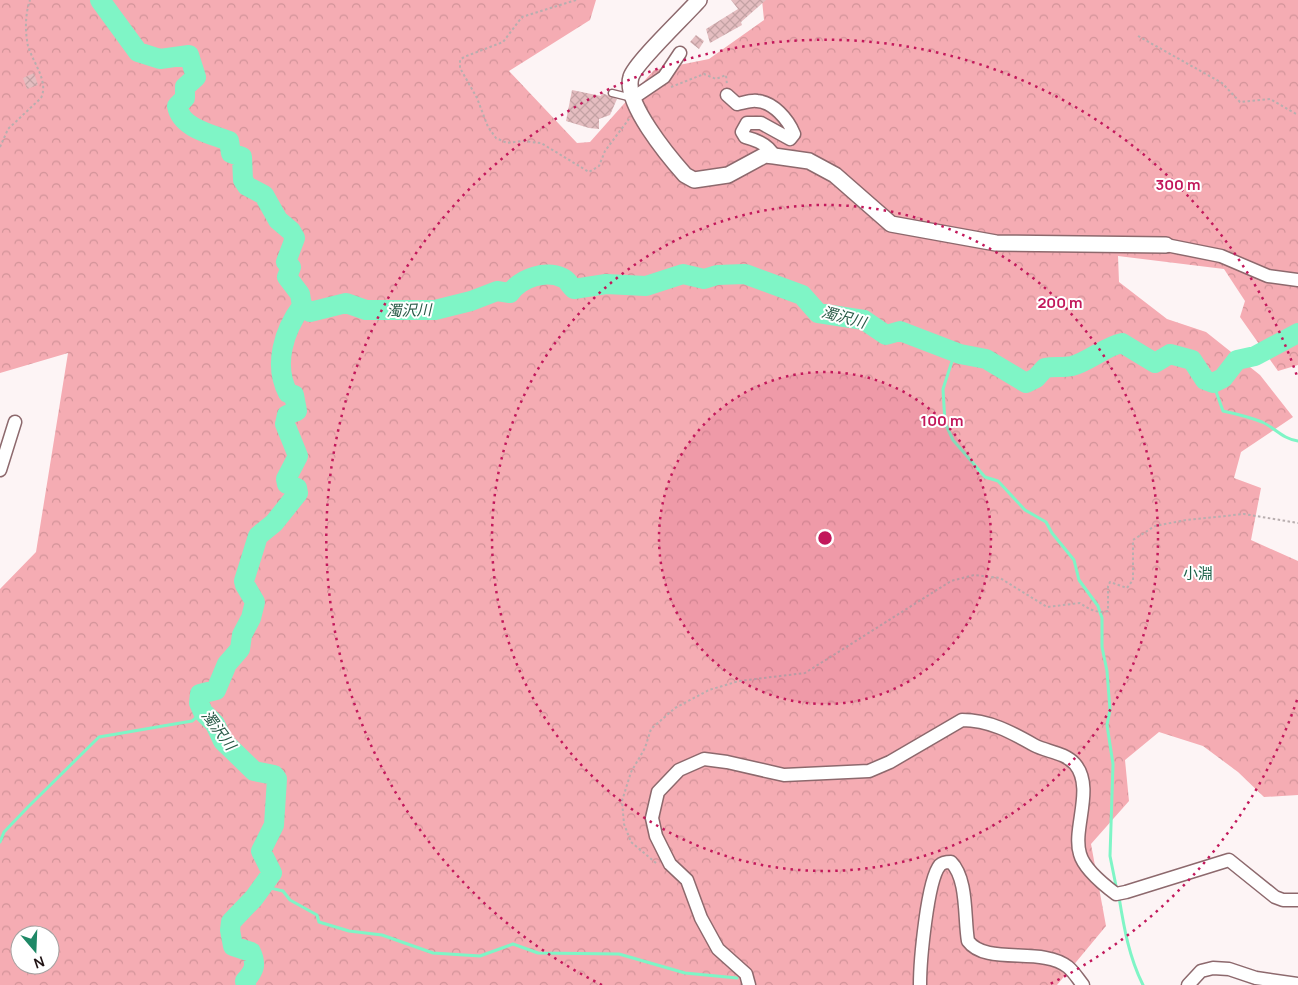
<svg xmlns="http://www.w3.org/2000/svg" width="1298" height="985" font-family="Manrope,'Noto Sans JP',sans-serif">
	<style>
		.forest { fill: url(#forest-crowns); fill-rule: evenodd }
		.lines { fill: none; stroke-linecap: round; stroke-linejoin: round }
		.stream { stroke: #7ff5c6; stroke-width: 3 }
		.river { stroke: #7ff5c6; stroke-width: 20 }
		.building { fill: url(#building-cross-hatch) }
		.service-casing { stroke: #8d696d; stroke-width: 9 }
		.minor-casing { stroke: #8d696d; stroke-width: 15 }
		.tertiary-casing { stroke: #8d696d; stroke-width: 18 }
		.path { stroke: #b8aeaf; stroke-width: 2; stroke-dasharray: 2.5 2.5; stroke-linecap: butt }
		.service { stroke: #fff; stroke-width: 6 }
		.minor { stroke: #fff; stroke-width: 12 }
		.tertiary { stroke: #fff; stroke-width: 15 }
		.ring { fill: none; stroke: #c2185b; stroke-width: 2.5; stroke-dasharray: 2.5 5 }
		.labels { text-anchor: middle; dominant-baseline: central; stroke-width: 4; stroke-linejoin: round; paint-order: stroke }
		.water-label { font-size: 15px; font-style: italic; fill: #295a47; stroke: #fff }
		.neighbourhood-label { font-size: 15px; fill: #1d624a; stroke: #fff }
		.centre { fill: #c2185b; stroke: #fff; stroke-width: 2.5 }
		.ring-label { font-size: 15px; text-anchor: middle; font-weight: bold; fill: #c2185b; stroke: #fff; stroke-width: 4; stroke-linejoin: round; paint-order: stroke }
	</style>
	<defs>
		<pattern id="forest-crowns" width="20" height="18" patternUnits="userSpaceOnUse" patternTransform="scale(1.25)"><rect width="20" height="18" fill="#f5acb3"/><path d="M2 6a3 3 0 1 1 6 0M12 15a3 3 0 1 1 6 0" fill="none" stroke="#d29399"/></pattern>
		<pattern id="building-cross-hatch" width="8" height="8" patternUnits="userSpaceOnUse" patternTransform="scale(1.25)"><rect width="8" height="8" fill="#e4bdc0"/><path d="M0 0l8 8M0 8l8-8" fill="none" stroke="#c3a2a4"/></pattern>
	</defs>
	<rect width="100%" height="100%" fill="#fdf4f5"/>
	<!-- forest -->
	<path class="forest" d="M 0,0 L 596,0 L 590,20 L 509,71 L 577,143 L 590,142 L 654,70 L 709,59 L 764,20 L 762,0 L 1298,0 L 1298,365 L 1278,371 L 1240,317 L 1245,301 L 1224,269 L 1118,256 L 1119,282 L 1167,319 L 1206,332 L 1260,375 L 1293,417 L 1241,452 L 1234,478 L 1261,488 L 1251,540 L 1298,561 L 1298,795 L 1264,797 L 1238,772 L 1203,746 L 1159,732 L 1125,760 L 1129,801 L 1091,844 L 1106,926 L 1057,985 L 0,985 L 0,589 L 36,552 L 68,353 L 0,373 ZM 20,935 L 50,935 L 50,965 L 20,965 Z"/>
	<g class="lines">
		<!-- stream -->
		<path class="stream" d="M 955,352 L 943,389 L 945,423 L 953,440 L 985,477 L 998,481 L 1025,510 L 1046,522 L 1052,533 L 1074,560 L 1079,580 L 1098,606 L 1102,618 L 1102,647 L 1107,671 L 1110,710 L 1107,725 L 1113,764 L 1110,856 L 1117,891
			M 1213,383 L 1223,411 C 1237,414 1249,417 1262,422 C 1275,428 1283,439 1298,441
			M 0,842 L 4,832 L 28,807 L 99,737 L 192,721 L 203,712
			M 262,886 L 283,891 L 290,900 L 317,915 L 319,922 L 349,931 L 382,935 L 433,953 L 480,956 L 513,944 L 538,953 L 619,954 L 685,973 L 737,978
			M 1119,897 C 1124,928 1129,957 1143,985"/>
		<!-- river -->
		<path class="river" d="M 100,0 L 138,52 L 160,59 L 189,55 L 196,77 L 185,87 L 185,98 L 177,106 C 181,128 210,134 229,141 L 231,153 L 242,157 L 243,180 L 247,186 L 264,195 L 278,220 L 291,231 L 295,238 L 286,262 L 291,267 L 287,277 L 300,294 L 302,306 L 310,312 L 346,303 L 366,310 L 435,310 L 471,301 L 497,291 L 510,293 C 522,277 546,270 563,278 C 568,280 570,286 574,289 L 606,284 L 646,286 L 683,274 L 704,279 L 717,275 L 745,274 L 802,295 L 818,313 L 864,320 L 886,335 L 900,331 L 960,354 L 986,359 L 1026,383 L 1036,378 L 1045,368 C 1054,366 1063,368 1072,366 C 1088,362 1106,346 1122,343 L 1155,363 L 1170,354 L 1192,360 L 1205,380 L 1213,383 L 1223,378 L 1237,360 L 1255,356 L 1298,333
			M 246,985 L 245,981 C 254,971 257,965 251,952 L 233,946 L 230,930 L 231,922 L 254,898 L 272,873 L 261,851 L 274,825 L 277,779 L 274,775 L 254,771 L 223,741 L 215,724 L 203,712 L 199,703 L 200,694 L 216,690 L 227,664 L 240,649 L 242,635 L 251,618 L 255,602 L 245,585 L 244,581 L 258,536 L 274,523 L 298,493 L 297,488 L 287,484 L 286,479 L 298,456 L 285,424 L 287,415 L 297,411 L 294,395 L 288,393 C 273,365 284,330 302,306"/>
	</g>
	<!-- building -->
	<path class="building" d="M 731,0 L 766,0 L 741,22 L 742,25 L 710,43 L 706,29 L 738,9 Z
		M 696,35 L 704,41 L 699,49 L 690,42 Z
		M 34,73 L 38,85 L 27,89 L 23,78 Z
		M 572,90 L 601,96 L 602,93 L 617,99 L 610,115 L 599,119 L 599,129 L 589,128 L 566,121 Z"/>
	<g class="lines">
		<defs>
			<path id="service" d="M 612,93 L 632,98"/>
			<path id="minor" d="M 727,95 L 737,104 C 743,103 751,100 757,101 C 773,102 788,119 794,134 L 790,139 L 761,123 L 747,123 L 742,132 L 745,137 C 757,140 769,145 774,156
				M 633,98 L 664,77 L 680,53
				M 1166,245 L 1221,256 L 1268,276 L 1298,280
				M 0,470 L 15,422
				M 749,985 L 746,974 L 718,949 L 701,918 L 687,880 L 670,864 L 656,836 L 652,818 L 658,792 L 679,770 L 704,759 L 727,762 L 784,775 L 869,771 L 890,762 L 962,720 C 989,720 1011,732 1034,745 C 1047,752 1064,752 1075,764 C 1095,788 1072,829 1080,854 C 1084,869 1104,885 1116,894 L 1126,892 L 1229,860 L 1275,897 L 1283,900 L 1298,900
				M 920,985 C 920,963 927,880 940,865 C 943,862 947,862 951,862 C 968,879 964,918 968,941 C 986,966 1042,946 1068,967 C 1074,972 1078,979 1083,985
				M 1188,985 L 1201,971 L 1213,968 L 1229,969 L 1256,978 L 1298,984"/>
			<path id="tertiary" d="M 699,0 C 687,14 635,63 631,77 C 623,102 669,157 685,175 L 694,180 L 728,175 L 765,155 L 774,156 L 809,161 L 835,175 L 891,224 L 996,243 L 1166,245"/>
		</defs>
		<!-- service casing -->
		<use href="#service" class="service-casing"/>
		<!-- minor casing -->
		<use href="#minor" class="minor-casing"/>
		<!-- tertiary casing -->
		<use href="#tertiary" class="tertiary-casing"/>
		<!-- path -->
		<path class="path" d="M 576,0 L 522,17 L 503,42 L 464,57 L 460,60 L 460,68 L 477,98 L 488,127 L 496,138 L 507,143 L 522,141 L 541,143 L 589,172 L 599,166 L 605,151 L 629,119
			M 1138,36 L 1222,83 L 1240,102 L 1270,99 L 1298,115
			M 671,87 L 704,74 L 716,79 L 726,75 L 727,85
			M 0,147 L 8,129 L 41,98 C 49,81 33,63 28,46 C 25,32 25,14 30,0
			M 656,863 L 631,842 L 624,824 L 622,801 L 631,772 L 645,748 L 651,729 L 675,708 L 709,690 L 739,681 L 805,673 L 951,581 L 974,575 L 1000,578 L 1047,607 L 1080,603 C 1089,609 1097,614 1108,611 L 1108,586 L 1110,582 L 1127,588 L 1133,580 L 1133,540 L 1155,526 L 1186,520 L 1244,514 L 1298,523"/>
		<!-- service -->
		<use href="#service" class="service"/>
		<!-- minor -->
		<use href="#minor" class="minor"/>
		<!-- tertiary -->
		<use href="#tertiary" class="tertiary"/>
	</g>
	<!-- distance rings -->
	<circle cx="825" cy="538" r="166" fill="#c2185b" fill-opacity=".12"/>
	<g class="ring">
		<circle cx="825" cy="538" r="166"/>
		<circle cx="825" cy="538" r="333"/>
		<path d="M1297 700A499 499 0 0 1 1048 985M602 985A499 499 0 1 1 1297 376"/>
	</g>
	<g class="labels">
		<!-- water labels -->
		<g class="water-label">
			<text transform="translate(409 310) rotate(-1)">濁沢川</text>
			<text transform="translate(844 317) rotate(15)">濁沢川</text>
			<text transform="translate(219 730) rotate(53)">濁沢川</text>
		</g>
		<!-- neighbourhood labels -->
		<g class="neighbourhood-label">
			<text x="1198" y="573">小淵</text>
		</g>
	</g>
	<circle cx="825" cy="538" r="8" class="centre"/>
	<g class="ring-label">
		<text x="1178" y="190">300 m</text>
		<text x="1060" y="308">200 m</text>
		<text x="942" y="426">100 m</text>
	</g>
	<!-- north arrow -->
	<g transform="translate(35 950) rotate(161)"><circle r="24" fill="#ffffff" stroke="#a6a1a1"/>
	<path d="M0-4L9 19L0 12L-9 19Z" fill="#1e8866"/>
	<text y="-8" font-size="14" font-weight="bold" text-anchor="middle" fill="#201314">N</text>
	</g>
</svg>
